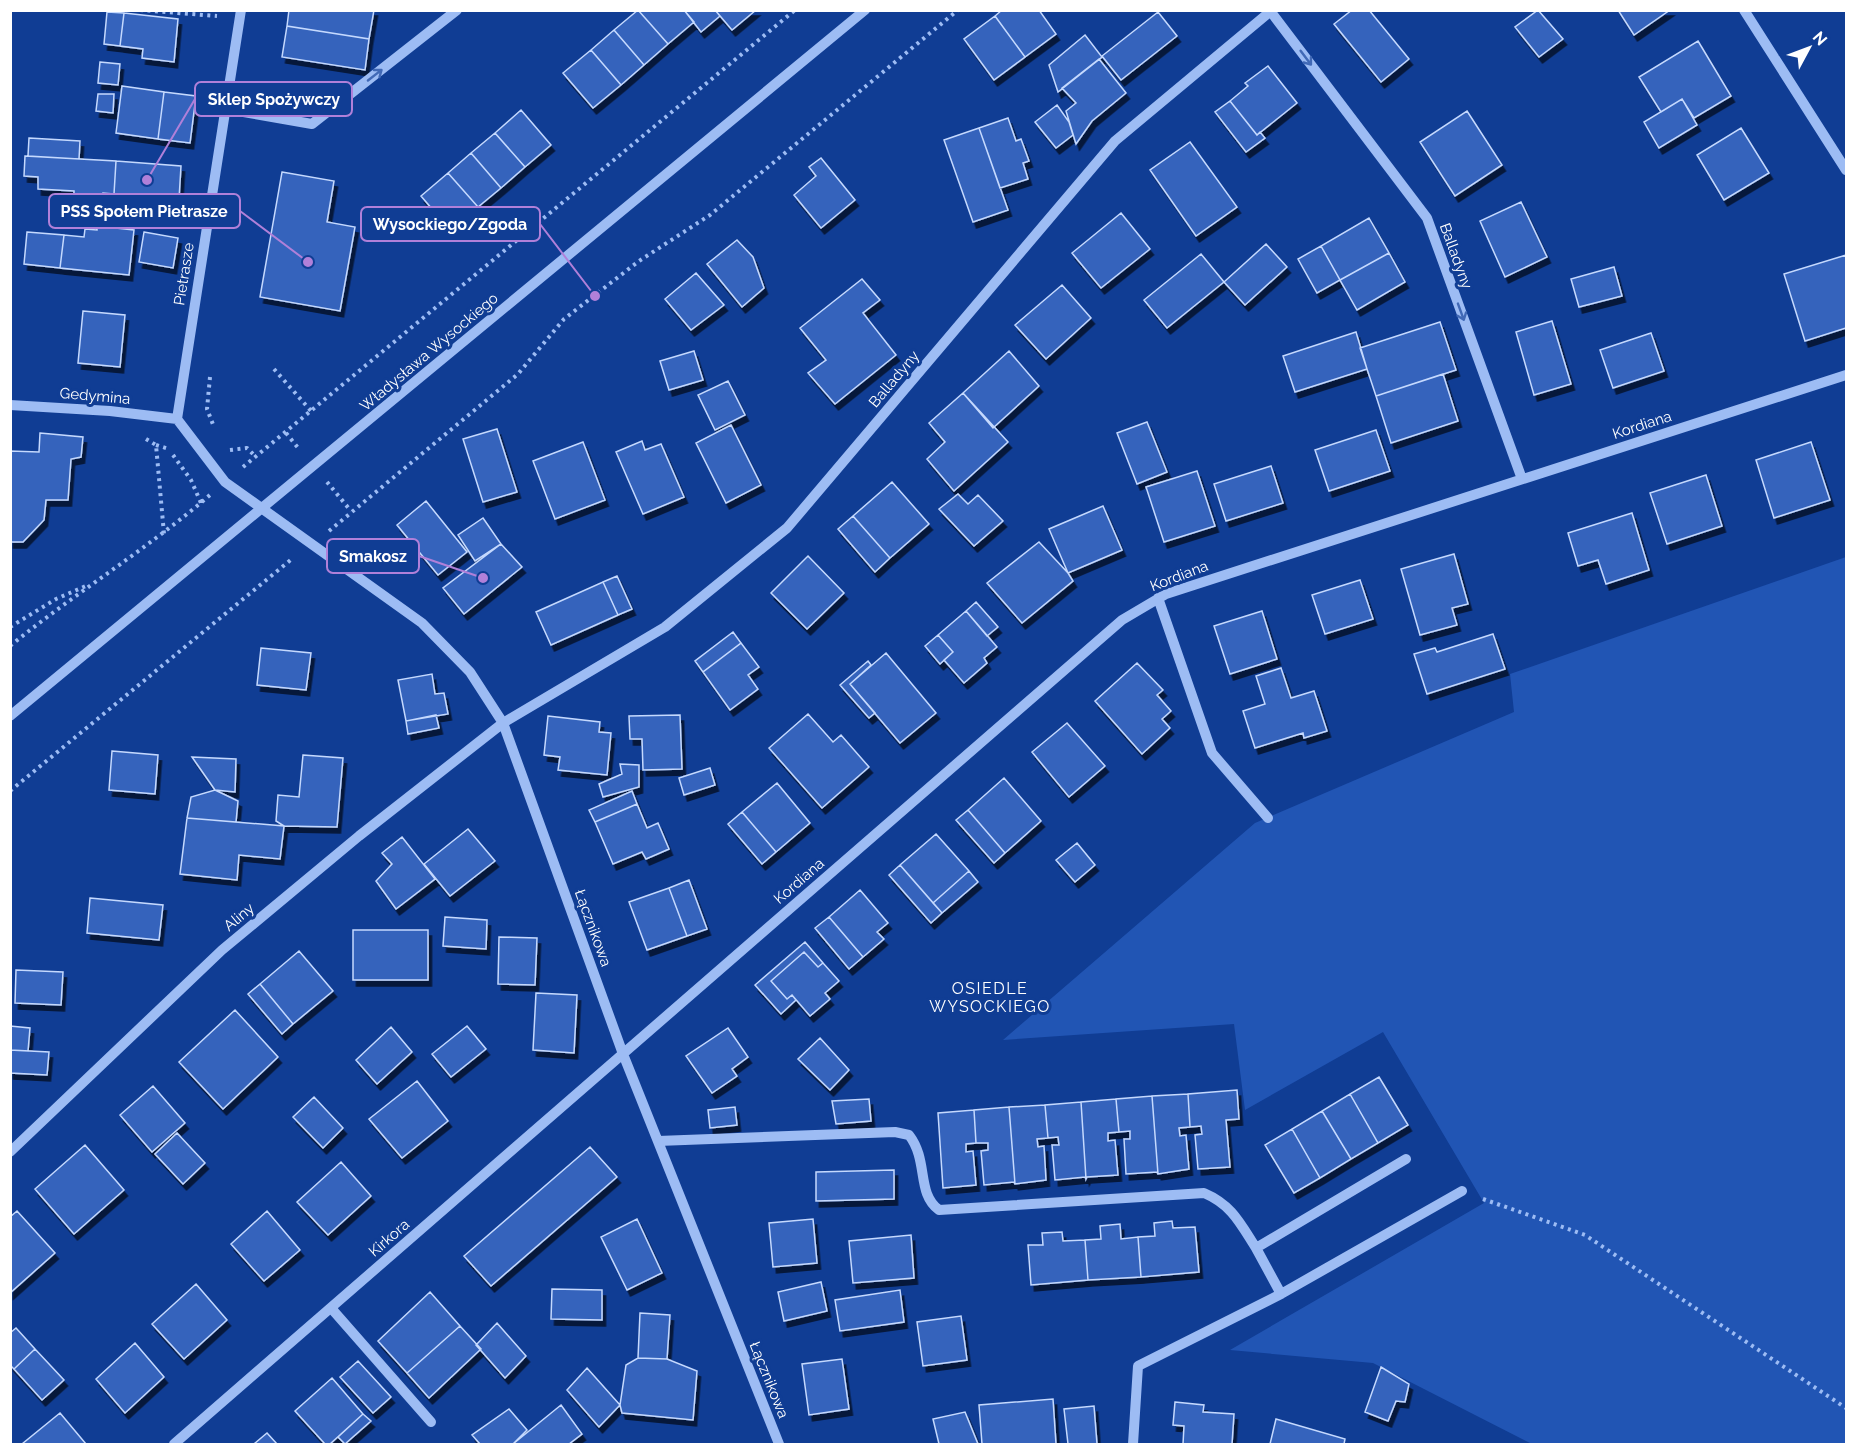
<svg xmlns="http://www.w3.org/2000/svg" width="1857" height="1455" font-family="Raleway,sans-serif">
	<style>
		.green { fill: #2155b4 }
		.building { fill: #3463bc; stroke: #c5d9fe; stroke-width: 1.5; filter: url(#shadow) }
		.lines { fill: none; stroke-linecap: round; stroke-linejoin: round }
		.path { stroke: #9dbcf4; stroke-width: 4; stroke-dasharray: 3 4.5; stroke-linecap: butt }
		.minor { stroke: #9dbcf4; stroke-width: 10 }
		.oneway { stroke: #4169b6 }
		.labels { text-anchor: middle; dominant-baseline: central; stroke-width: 6; stroke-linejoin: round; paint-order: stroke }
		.street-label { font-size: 15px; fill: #fff; stroke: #103d94 }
		.neighbourhood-label { font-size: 16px; letter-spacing: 1.5px; fill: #fff; stroke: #103d94 }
		.leader { fill: none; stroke: #b080d9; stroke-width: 2 }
		.callout-dot { fill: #b080d9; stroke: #103d94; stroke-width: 2 }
		.callout { fill: #103d94; stroke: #b080d9; stroke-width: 2 }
		.callout-label { font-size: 16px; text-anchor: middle; font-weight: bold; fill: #fff }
	</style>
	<defs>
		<filter id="shadow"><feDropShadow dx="3.5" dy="6" stdDeviation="0" flood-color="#0009"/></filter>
	</defs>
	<rect width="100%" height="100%" fill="#103d94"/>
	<!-- green -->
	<path class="green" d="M 1846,557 L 1846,1444 L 1532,1444 L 1373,1363 L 1230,1350 L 1484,1203 L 1383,1032 L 1245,1110 L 1234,1024 L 1003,1040 L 1255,823 L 1514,712 L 1510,674 Z"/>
	<!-- building -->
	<path class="building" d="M 289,10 L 374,10 L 369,39 L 287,26 Z
		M 638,10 L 668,44 L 644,65 L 614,30 Z
		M 638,10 L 684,10 L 694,22 L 668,44 Z
		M 684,10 L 715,10 L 720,16 L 701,32 Z
		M 715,10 L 756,10 L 732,30 Z
		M 1002,10 L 1039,10 L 1056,34 L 1025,57 L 995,16 Z
		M 1352,10 L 1369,10 L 1409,59 L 1381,82 L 1334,24 Z
		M 1538,10 L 1563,39 L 1539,57 L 1515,27 Z
		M 1618,10 L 1670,10 L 1634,35 Z
		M 107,12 L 124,13 L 120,46 L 104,44 Z
		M 1158,12 L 1177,36 L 1121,80 L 1102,56 Z
		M 124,13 L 178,19 L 174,62 L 142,58 L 143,49 L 120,46 Z
		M 995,16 L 1025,57 L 994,80 L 964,39 Z
		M 287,26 L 369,39 L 365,70 L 282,57 Z
		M 614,30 L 644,65 L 621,85 L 591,50 Z
		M 1085,35 L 1102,57 L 1058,92 L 1049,65 Z
		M 1698,41 L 1731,96 L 1694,118 L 1682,99 L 1661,112 L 1639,77 Z
		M 591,50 L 621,85 L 593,108 L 563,73 Z
		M 1099,59 L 1126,93 L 1092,121 L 1076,144 L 1066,111 L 1076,103 L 1062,88 Z
		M 100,62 L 120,64 L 118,85 L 98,83 Z
		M 1268,66 L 1297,103 L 1257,135 L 1230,101 L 1248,86 L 1245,83 Z
		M 122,86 L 164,92 L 158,139 L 116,133 Z
		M 164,92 L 196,96 L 190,143 L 158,139 Z
		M 98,94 L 114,94 L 113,113 L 96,111 Z
		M 1682,99 L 1697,125 L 1659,148 L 1644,122 Z
		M 1230,101 L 1257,135 L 1260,132 L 1265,138 L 1246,152 L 1215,112 Z
		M 1057,105 L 1069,122 L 1073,135 L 1056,148 L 1035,122 Z
		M 521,110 L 551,145 L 525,167 L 495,133 Z
		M 1467,111 L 1502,165 L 1455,196 L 1420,142 Z
		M 1008,118 L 1016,141 L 1021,139 L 1029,161 L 1023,163 L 1028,179 L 1000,188 L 979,128 Z
		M 979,128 L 1008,210 L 973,222 L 944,140 Z
		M 1741,128 L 1769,173 L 1724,200 L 1697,155 Z
		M 495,133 L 525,167 L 501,188 L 471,153 Z
		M 29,138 L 80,141 L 79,159 L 28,156 Z
		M 1190,142 L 1237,207 L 1196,236 L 1150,170 Z
		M 471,153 L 501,188 L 478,207 L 448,173 Z
		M 25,156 L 116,161 L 114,194 L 103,193 L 102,209 L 74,208 L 74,191 L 38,189 L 38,177 L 24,176 Z
		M 821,158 L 855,200 L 821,228 L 794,195 L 816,176 L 809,167 Z
		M 116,161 L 181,166 L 179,199 L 114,194 Z
		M 282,172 L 334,181 L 327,222 L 355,227 L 340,311 L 260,297 Z
		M 448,173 L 478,207 L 451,231 L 421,196 Z
		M 1521,202 L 1547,257 L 1505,277 L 1480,221 Z
		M 1121,213 L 1150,249 L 1101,288 L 1072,253 Z
		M 1369,218 L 1389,253 L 1340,280 L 1321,246 Z
		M 97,226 L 134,230 L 129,275 L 60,268 L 64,235 L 84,237 L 85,229 L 97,230 Z
		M 27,232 L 64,235 L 60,268 L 24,264 Z
		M 144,232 L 178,238 L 173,268 L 139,262 Z
		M 737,240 L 753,257 L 764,288 L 742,307 L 707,264 Z
		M 1266,244 L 1287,267 L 1245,305 L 1224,282 Z
		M 1321,246 L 1340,280 L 1317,293 L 1298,259 Z
		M 1389,253 L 1405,282 L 1357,310 L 1340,280 Z
		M 1201,254 L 1224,282 L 1167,328 L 1144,300 Z
		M 1846,255 L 1846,328 L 1805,341 L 1784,274 Z
		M 1614,267 L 1622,296 L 1579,307 L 1571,279 Z
		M 696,273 L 724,305 L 691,330 L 665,299 Z
		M 862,279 L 880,300 L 863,313 L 896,355 L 835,404 L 808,373 L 826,360 L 800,328 Z
		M 1062,285 L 1091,318 L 1046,359 L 1015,325 Z
		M 83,311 L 125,315 L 120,367 L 78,363 Z
		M 1552,321 L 1571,384 L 1534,395 L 1516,332 Z
		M 1440,322 L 1456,370 L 1376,396 L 1360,348 Z
		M 1356,332 L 1367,369 L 1295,392 L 1283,356 Z
		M 1651,333 L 1664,371 L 1613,388 L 1600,350 Z
		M 694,351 L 703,380 L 669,390 L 660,361 Z
		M 1009,351 L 1039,386 L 993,428 L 963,393 Z
		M 1443,374 L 1458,421 L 1391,443 L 1376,396 Z
		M 728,381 L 745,415 L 715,430 L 698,395 Z
		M 963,393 L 1008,442 L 954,491 L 927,459 L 945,442 L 929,423 Z
		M 1147,422 L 1167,472 L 1137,484 L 1117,433 Z
		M 731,425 L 761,485 L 726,503 L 696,443 Z
		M 497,429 L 517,492 L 483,502 L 463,439 Z
		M 1376,430 L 1390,471 L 1329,491 L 1315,450 Z
		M 40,433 L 83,437 L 81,457 L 71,459 L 68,500 L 46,500 L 44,520 L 23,542 L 10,542 L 10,451 L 39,452 Z
		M 642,441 L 645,450 L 661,444 L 684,497 L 643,514 L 616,452 Z
		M 583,442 L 605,500 L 555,519 L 533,461 Z
		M 1811,442 L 1830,500 L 1774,518 L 1756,460 Z
		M 1271,466 L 1283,503 L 1226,521 L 1214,484 Z
		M 1197,471 L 1215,526 L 1164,542 L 1146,487 Z
		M 1706,475 L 1722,526 L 1667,544 L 1650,493 Z
		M 892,482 L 929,524 L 890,558 L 853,516 Z
		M 958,494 L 968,504 L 978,495 L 1003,521 L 974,546 L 939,509 Z
		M 426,501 L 467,552 L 438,575 L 397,525 Z
		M 1103,506 L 1122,550 L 1068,573 L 1049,529 Z
		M 1632,513 L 1649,570 L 1606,584 L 1598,560 L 1578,566 L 1568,533 Z
		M 853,516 L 890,558 L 875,572 L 838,529 Z
		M 483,518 L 501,544 L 475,561 L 458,535 Z
		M 1039,542 L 1068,573 L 1073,581 L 1022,623 L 987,583 Z
		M 501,544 L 522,567 L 464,614 L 443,588 Z
		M 1454,554 L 1468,604 L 1452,608 L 1457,625 L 1420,635 L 1401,569 Z
		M 808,556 L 844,593 L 807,629 L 771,593 Z
		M 617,576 L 632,609 L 618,615 L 603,582 Z
		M 1360,580 L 1373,619 L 1325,634 L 1312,595 Z
		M 603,582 L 618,615 L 551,645 L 536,612 Z
		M 976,602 L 998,627 L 987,636 L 966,611 Z
		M 966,611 L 997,647 L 984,658 L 987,663 L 964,683 L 944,660 L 953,652 L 938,635 Z
		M 1262,611 L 1277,659 L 1230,674 L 1214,626 Z
		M 733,632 L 741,643 L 703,672 L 695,661 Z
		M 1493,634 L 1505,669 L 1427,694 L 1414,654 L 1435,648 L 1437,652 Z
		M 938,635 L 953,652 L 940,664 L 925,646 Z
		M 741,643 L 759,667 L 748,675 L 758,689 L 730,710 L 703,672 Z
		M 261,648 L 311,653 L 306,690 L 257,685 Z
		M 886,653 L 936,713 L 900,743 L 850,684 Z
		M 868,661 L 871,665 L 850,684 L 875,713 L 869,718 L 840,685 Z
		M 1137,663 L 1163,690 L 1157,695 L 1171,711 L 1162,719 L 1170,728 L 1142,754 L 1095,701 Z
		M 1281,668 L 1291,698 L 1314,691 L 1327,731 L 1304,738 L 1303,733 L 1255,748 L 1243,711 L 1265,704 L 1256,676 Z
		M 432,674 L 435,694 L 444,693 L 448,714 L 406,721 L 398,680 Z
		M 808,714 L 833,742 L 841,735 L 869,767 L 822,808 L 769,748 Z
		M 436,715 L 439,728 L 408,734 L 406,721 Z
		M 680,715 L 682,769 L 643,770 L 642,739 L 630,739 L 629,716 Z
		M 548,716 L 600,722 L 599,732 L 611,733 L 607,775 L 558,770 L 560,757 L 544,755 Z
		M 1067,723 L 1105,766 L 1069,797 L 1032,752 Z
		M 112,751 L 158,755 L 155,794 L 109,790 Z
		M 303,755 L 343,758 L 337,827 L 284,826 L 276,821 L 278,795 L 299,797 Z
		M 192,757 L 236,759 L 235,792 L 215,790 Z
		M 620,764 L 639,765 L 639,787 L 603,797 L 599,784 L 622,774 Z
		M 710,768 L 715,785 L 684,795 L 679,778 Z
		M 1004,778 L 1041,821 L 1005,853 L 968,810 Z
		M 777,783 L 810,823 L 776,852 L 742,812 Z
		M 215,790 L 238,801 L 236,822 L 187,818 L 191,797 Z
		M 632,791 L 637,804 L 595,822 L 589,810 Z
		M 637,804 L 647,828 L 658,823 L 669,849 L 646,859 L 642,852 L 613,864 L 595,822 Z
		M 968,810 L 1005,853 L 994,863 L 956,820 Z
		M 742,812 L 776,852 L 762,864 L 728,824 Z
		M 187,818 L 284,826 L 280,859 L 239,855 L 237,880 L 180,874 Z
		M 468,829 L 495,861 L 450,896 L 424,864 Z
		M 936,834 L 969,871 L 933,903 L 900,865 Z
		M 402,837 L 435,879 L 396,909 L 376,881 L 392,864 L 382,853 Z
		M 1077,843 L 1095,865 L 1075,882 L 1056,860 Z
		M 900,865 L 942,913 L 931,923 L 889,875 Z
		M 969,871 L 978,882 L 942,913 L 933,903 Z
		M 689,880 L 707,929 L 687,936 L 669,888 Z
		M 669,888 L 687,936 L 647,950 L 629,902 Z
		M 860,890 L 888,923 L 877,932 L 884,939 L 863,957 L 829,917 Z
		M 90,898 L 163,905 L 159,940 L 87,933 Z
		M 445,917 L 487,920 L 486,949 L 443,946 Z
		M 829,917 L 863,957 L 849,969 L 815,928 Z
		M 353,930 L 428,930 L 428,980 L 353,980 Z
		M 499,937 L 537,938 L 535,985 L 498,984 Z
		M 805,942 L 823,963 L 818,967 L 804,952 L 771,981 L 787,999 L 792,995 L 796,1000 L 781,1014 L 755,985 Z
		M 299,951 L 333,991 L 293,1024 L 260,984 Z
		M 804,952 L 818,967 L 823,963 L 839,981 L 825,993 L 830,999 L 810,1016 L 792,995 L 787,999 L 771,981 Z
		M 16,970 L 63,972 L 61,1005 L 15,1003 Z
		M 260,984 L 293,1024 L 282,1034 L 248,994 Z
		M 536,993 L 577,995 L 574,1053 L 533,1050 Z
		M 235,1010 L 278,1057 L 223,1109 L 179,1062 Z
		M 10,1026 L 30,1028 L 28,1051 L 10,1050 Z
		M 467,1026 L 486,1049 L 451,1077 L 432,1054 Z
		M 391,1027 L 412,1052 L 377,1084 L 356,1060 Z
		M 728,1028 L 748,1057 L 732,1069 L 737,1076 L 712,1093 L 686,1056 Z
		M 820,1038 L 849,1070 L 830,1090 L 798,1059 Z
		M 10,1050 L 49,1052 L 47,1075 L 10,1073 Z
		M 1379,1077 L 1408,1125 L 1378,1143 L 1350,1094 Z
		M 417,1081 L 448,1121 L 402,1158 L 369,1119 Z
		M 153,1086 L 185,1123 L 152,1152 L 120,1115 Z
		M 1237,1090 L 1239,1119 L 1226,1120 L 1230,1167 L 1198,1169 L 1195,1135 L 1202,1134 L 1201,1126 L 1190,1127 L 1188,1094 Z
		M 1188,1094 L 1190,1127 L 1179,1128 L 1180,1136 L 1186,1135 L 1189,1169 L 1158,1174 L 1152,1096 Z
		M 1350,1094 L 1378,1143 L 1351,1159 L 1322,1111 Z
		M 1152,1096 L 1158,1174 L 1157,1172 L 1126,1174 L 1124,1139 L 1130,1139 L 1130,1131 L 1119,1132 L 1116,1099 Z
		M 314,1097 L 343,1128 L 323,1148 L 293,1117 Z
		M 869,1099 L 871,1121 L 836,1124 L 832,1101 Z
		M 1116,1099 L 1119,1132 L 1108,1133 L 1108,1141 L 1115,1140 L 1118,1175 L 1087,1177 L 1086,1179 L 1081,1102 Z
		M 1081,1102 L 1086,1179 L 1085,1177 L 1055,1180 L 1052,1145 L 1059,1145 L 1058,1137 L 1048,1138 L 1045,1105 Z
		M 1045,1105 L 1048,1138 L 1037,1139 L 1038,1147 L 1044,1146 L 1046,1180 L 1015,1184 L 1009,1107 Z
		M 735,1107 L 737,1125 L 710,1128 L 708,1110 Z
		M 1009,1107 L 1015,1184 L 1014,1182 L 984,1185 L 981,1151 L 988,1150 L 988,1143 L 976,1143 L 974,1110 Z
		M 974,1110 L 976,1143 L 966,1144 L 966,1152 L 973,1151 L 976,1185 L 943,1188 L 938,1113 Z
		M 1322,1111 L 1351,1159 L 1320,1178 L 1292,1129 Z
		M 1292,1129 L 1320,1178 L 1294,1193 L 1265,1145 Z
		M 177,1133 L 205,1163 L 183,1184 L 155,1154 Z
		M 85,1145 L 124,1190 L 74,1234 L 35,1189 Z
		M 590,1147 L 617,1177 L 491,1286 L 464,1256 Z
		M 341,1162 L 371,1196 L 328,1235 L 297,1202 Z
		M 894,1170 L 894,1199 L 816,1201 L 816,1172 Z
		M 17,1211 L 55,1253 L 10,1293 L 10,1217 Z
		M 267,1211 L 300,1250 L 264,1281 L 231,1244 Z
		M 637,1219 L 662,1273 L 627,1290 L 601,1237 Z
		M 813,1219 L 817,1263 L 773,1267 L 769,1223 Z
		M 1172,1221 L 1173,1228 L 1195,1227 L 1199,1272 L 1141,1277 L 1138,1237 L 1155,1236 L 1154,1223 Z
		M 1120,1224 L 1121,1239 L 1138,1237 L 1141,1277 L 1088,1280 L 1085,1240 L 1101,1239 L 1100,1226 Z
		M 1062,1232 L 1063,1241 L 1085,1240 L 1088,1280 L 1031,1285 L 1028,1245 L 1043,1245 L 1042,1233 Z
		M 911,1235 L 914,1278 L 853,1283 L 849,1241 Z
		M 821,1282 L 827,1311 L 784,1321 L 778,1292 Z
		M 196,1284 L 227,1320 L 184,1359 L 152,1324 Z
		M 552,1289 L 602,1290 L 602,1320 L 551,1319 Z
		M 900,1290 L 904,1322 L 840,1331 L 835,1300 Z
		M 430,1292 L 460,1326 L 407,1373 L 378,1341 Z
		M 640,1313 L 670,1315 L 667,1359 L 638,1358 Z
		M 961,1316 L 967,1360 L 923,1366 L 917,1322 Z
		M 497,1323 L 526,1356 L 505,1378 L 476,1345 Z
		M 460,1326 L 481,1349 L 429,1398 L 407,1373 Z
		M 16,1328 L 35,1349 L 14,1369 L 10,1365 L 10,1333 Z
		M 135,1343 L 164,1377 L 125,1413 L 96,1379 Z
		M 35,1349 L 64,1380 L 42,1400 L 14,1369 Z
		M 638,1358 L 667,1359 L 697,1371 L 693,1420 L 622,1413 L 620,1405 L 626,1365 Z
		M 842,1359 L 849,1409 L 809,1415 L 802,1364 Z
		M 358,1361 L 391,1397 L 373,1413 L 340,1377 Z
		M 1381,1367 L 1409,1384 L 1405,1402 L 1396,1401 L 1388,1421 L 1365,1412 Z
		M 587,1368 L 620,1405 L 599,1427 L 567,1390 Z
		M 332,1378 L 363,1414 L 330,1444 L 325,1444 L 295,1411 Z
		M 1053,1399 L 1056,1444 L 982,1444 L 979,1405 Z
		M 1175,1402 L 1204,1405 L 1203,1412 L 1234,1414 L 1232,1444 L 1183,1444 L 1184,1426 L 1173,1425 Z
		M 561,1405 L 582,1434 L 569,1444 L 513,1444 Z
		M 1094,1406 L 1097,1444 L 1068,1444 L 1064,1409 Z
		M 509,1409 L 527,1430 L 513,1444 L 480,1444 L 472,1435 Z
		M 965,1412 L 978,1444 L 939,1444 L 933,1419 Z
		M 60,1413 L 86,1444 L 22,1444 Z
		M 363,1414 L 371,1421 L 345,1444 L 338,1437 Z
		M 1276,1419 L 1345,1439 L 1344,1444 L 1270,1444 Z
		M 267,1433 L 277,1444 L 254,1444 Z"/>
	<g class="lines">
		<!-- path -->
		<path class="path" d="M 140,10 L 217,16
			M 274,369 L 312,412
			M 210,377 L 207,409 L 214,427
			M 286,433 L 299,449
			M 146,439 L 156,445 L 164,534
			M 156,445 L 169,449
			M 230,450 L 247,448 L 255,456
			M 173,455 L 191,480 L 201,503
			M 243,467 L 795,10
			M 327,482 L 351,511
			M 329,531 L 518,374 L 564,319 L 639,261 L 710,215 L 958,10
			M 10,627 L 56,599 L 88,585
			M 10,646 C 75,593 146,550 210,495
			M 10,791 L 293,558
			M 1483,1199 L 1585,1235 L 1846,1408"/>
		<!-- minor -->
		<path class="minor" d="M 241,10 L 177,419 L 225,482 L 422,623 L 470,672 L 503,723 L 623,1054 L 779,1444
			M 1744,10 L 1846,170
			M 1271,12 L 1427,218 L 1522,479
			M 226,109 L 312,124 L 457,10
			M 10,405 L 110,411 L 177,419
			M 1158,598 L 1212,753 L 1268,818
			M 10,716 L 865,10
			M 658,1141 L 895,1132 L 909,1135 C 929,1161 916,1193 939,1210 L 1204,1193 C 1232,1205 1240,1223 1256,1248
			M 10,1152 L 222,950 L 359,836 L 503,723 L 665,627 L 787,528 L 1115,141 L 1272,10
			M 1281,1294 L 1256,1248 L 1406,1159
			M 331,1308 L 431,1422
			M 174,1444 L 1122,620 L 1166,594 L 1846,375
			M 1133,1444 L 1138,1366 L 1281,1294 L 1462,1191"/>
	</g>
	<!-- one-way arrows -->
	<defs><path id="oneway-shaft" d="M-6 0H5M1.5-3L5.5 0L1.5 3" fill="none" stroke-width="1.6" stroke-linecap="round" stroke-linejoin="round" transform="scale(1.5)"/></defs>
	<g class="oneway">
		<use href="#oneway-shaft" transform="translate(1306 58) rotate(53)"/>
		<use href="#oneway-shaft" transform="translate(375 75) rotate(-38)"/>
		<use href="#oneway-shaft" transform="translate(1461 312) rotate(70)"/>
	</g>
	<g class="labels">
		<!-- street labels -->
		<g class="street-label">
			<text transform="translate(1456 256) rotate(70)">Balladyny</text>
			<text transform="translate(184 274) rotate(-81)">Pietrasze</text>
			<text transform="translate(429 352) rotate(-40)">Władysława Wysockiego</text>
			<text transform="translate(894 379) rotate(-50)">Balladyny</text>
			<text transform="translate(95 396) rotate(5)">Gedymina</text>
			<text transform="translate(1642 425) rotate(-18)">Kordiana</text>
			<text transform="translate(1179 576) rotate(-21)">Kordiana</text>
			<text transform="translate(799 881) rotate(-41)">Kordiana</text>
			<text transform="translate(239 917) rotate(-40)">Aliny</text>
			<text transform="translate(593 928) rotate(70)">Łącznikowa</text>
			<text transform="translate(389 1238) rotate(-41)">Kirkora</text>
			<text transform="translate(769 1380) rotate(68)">Łącznikowa</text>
		</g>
		<!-- neighbourhood labels -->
		<g class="neighbourhood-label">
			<text x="990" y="988">OSIEDLE<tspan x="990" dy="18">WYSOCKIEGO</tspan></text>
		</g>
	</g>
	<!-- callouts -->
	<path class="leader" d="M147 180L195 99M308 262L240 211M595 296L540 224M483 578L419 556"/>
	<g class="callout-dot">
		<circle cx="147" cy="180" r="6"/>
		<circle cx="308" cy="262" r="6"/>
		<circle cx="595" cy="296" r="6"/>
		<circle cx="483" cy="578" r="6"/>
	</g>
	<g class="callout">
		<rect x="195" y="82" width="157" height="34" rx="6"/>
		<rect x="49" y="194" width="191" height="34" rx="6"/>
		<rect x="361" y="207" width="179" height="34" rx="6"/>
		<rect x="327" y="539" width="92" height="34" rx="6"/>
	</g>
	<g class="callout-label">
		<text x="274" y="105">Sklep Spożywczy</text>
		<text x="144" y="217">PSS Społem Pietrasze</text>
		<text x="450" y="230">Wysockiego/Zgoda</text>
		<text x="373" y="562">Smakosz</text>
	</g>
	<!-- border -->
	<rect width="1857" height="1455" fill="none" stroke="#ffffff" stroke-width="24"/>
	<!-- north arrow -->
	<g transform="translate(1809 48) rotate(49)" stroke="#103d94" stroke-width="4.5" paint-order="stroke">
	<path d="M0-4.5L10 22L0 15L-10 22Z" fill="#ffffff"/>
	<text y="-9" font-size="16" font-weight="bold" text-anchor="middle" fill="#ffffff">N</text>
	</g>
</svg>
